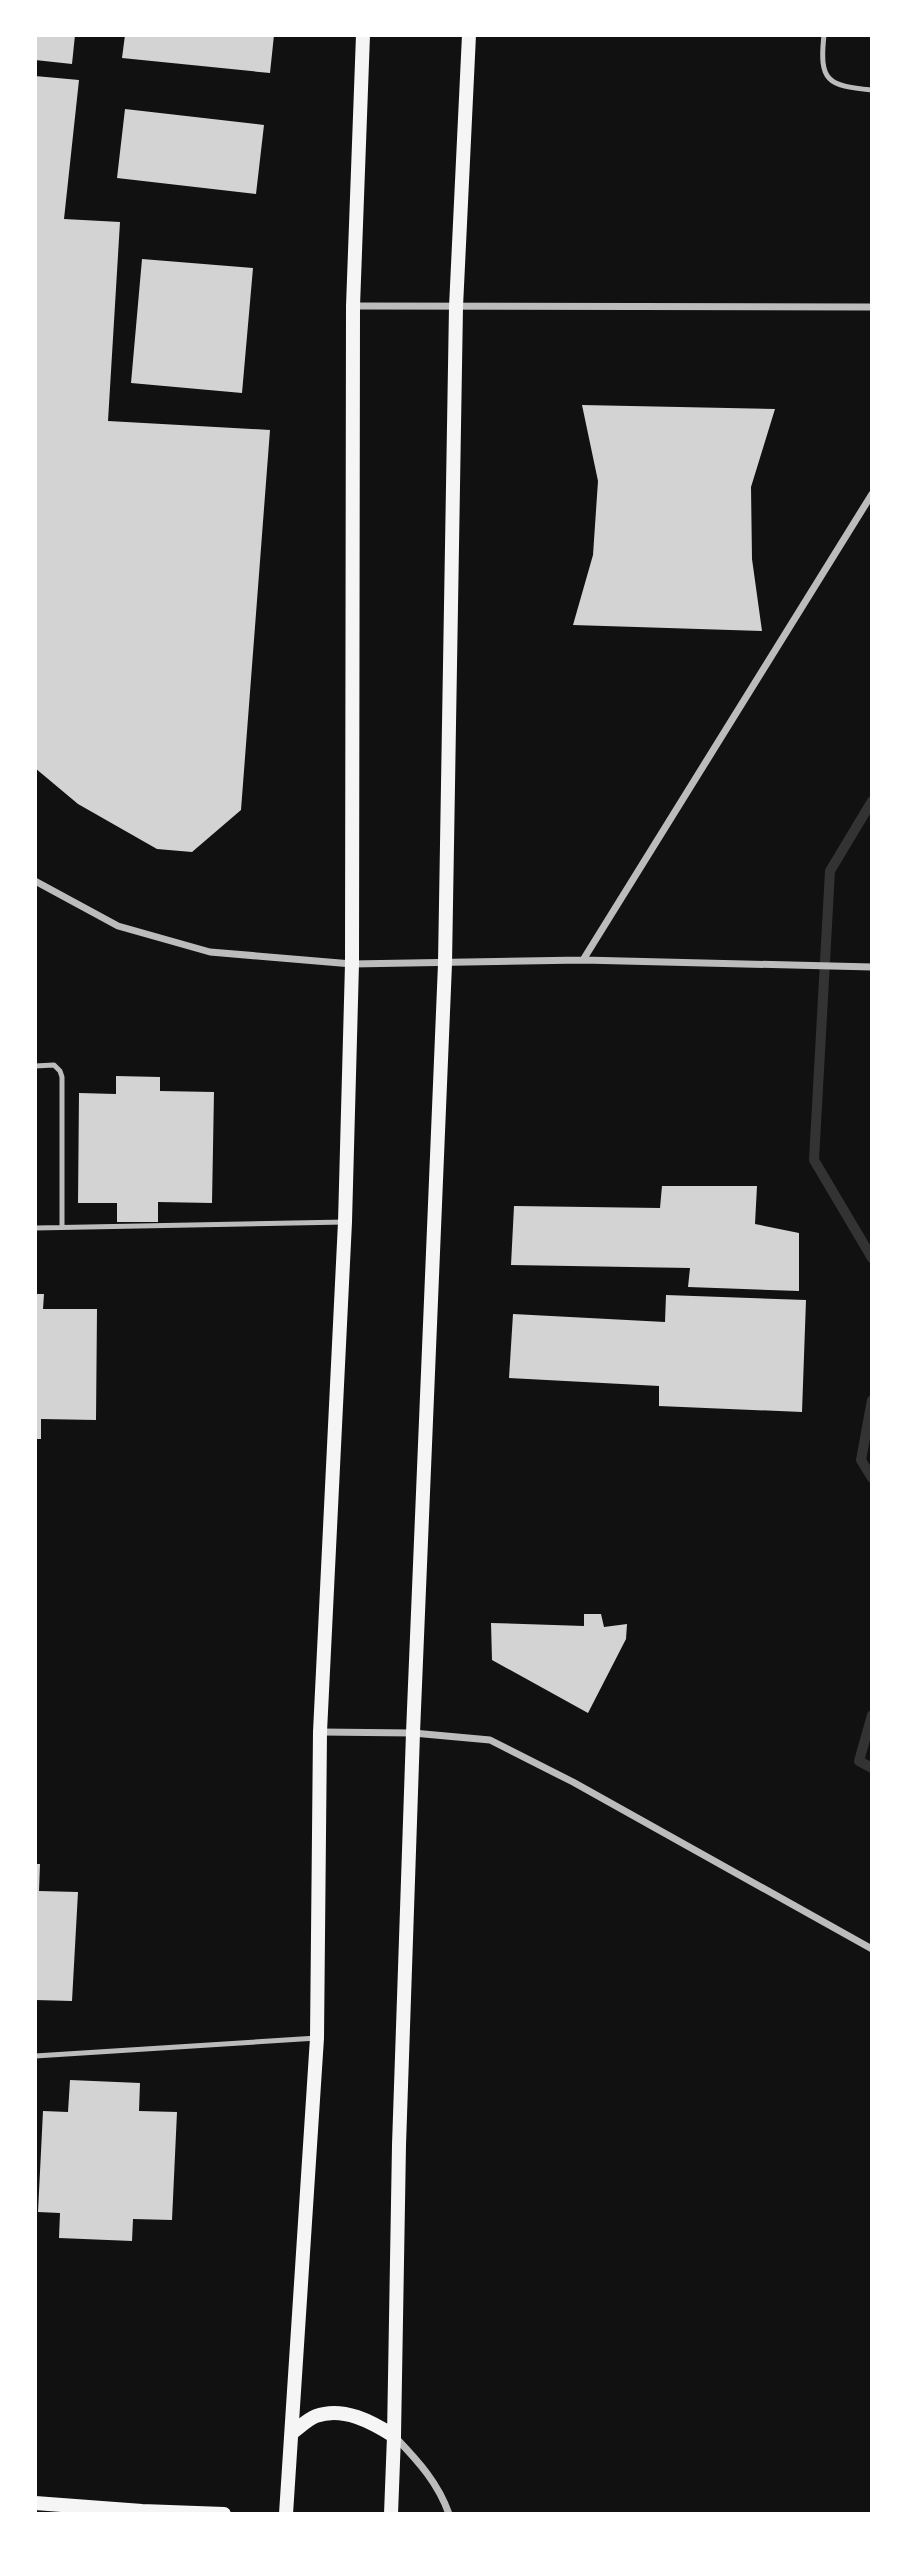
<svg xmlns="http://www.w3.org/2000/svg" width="907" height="2549" font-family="'Source Serif 4',serif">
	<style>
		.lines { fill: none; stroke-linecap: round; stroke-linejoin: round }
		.stream { stroke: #333; stroke-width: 10 }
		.building { fill: #d3d3d3 }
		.service { stroke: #bcbcbc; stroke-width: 5 }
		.minor { stroke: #bcbcbc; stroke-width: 7 }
		.secondary { stroke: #f5f5f5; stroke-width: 14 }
	</style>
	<rect width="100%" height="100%" fill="#111"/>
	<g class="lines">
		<!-- stream -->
		<path class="stream" d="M 872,801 L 830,871 L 814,1160 L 872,1258
			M 872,1400 L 861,1460 L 872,1478
			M 872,1715 L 859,1761 L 872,1768"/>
	</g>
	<!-- building -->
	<path class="building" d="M 35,35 L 75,35 L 72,64 L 35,60 Z
		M 125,35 L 274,35 L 270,73 L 122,58 Z
		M 35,76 L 79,80 L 64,219 L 120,222 L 108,421 L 270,430 L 241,810 L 192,852 L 157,849 L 78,804 L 35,768 Z
		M 125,109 L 264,125 L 256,194 L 117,178 Z
		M 142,259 L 253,268 L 242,393 L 131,383 Z
		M 582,405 L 775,409 L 751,487 L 752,559 L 762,631 L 573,625 L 593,555 L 598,481 Z
		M 116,1076 L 160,1077 L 160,1091 L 214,1092 L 212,1203 L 158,1202 L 158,1222 L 117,1222 L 117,1203 L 78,1203 L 79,1093 L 116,1094 Z
		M 662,1186 L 757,1186 L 755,1224 L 799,1233 L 799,1291 L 688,1287 L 690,1268 L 511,1265 L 514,1206 L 660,1208 Z
		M 35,1294 L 44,1294 L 43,1309 L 97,1309 L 96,1420 L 41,1419 L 41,1439 L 35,1439 Z
		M 666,1295 L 806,1300 L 802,1412 L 659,1406 L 659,1386 L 509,1378 L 513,1314 L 665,1322 Z
		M 584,1614 L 601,1614 L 604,1627 L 627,1624 L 626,1639 L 588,1713 L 492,1660 L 491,1623 L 584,1626 Z
		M 35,1864 L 40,1864 L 39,1891 L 78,1892 L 72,2001 L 35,2000 Z
		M 70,2080 L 140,2083 L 139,2111 L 177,2112 L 172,2220 L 133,2219 L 132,2241 L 59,2238 L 60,2213 L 38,2212 L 43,2111 L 68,2112 Z"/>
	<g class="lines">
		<!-- service -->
		<path class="service" d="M 824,35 C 819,81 827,86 872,90
			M 35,1066 L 54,1065 L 60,1071 L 62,1077 L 62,1227
			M 35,1228 L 345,1222
			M 35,2056 L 317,2038"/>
		<!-- minor -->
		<path class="minor" d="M 354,306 L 872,307
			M 35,881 L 118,926 L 210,952 L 352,964 L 583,960 L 872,967
			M 583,960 L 872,494
			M 321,1732 L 413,1733 L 490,1740 L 573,1782 L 872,1949
			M 396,2438 C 419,2462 438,2483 449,2514"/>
		<!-- secondary -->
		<path class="secondary" d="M 293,2432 C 300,2427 308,2419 316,2416 C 343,2406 372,2422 394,2436
			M 35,2503 L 142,2511 L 224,2514
			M 286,2514 L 317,2038 L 320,1732 L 345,1222 L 352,964 L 353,306 L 363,35
			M 391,2514 L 394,2436 L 399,2145 L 413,1733 L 445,964 L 456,307 L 469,35"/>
	</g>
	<!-- border -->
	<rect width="907" height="2549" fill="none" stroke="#ffffff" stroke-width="74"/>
</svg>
